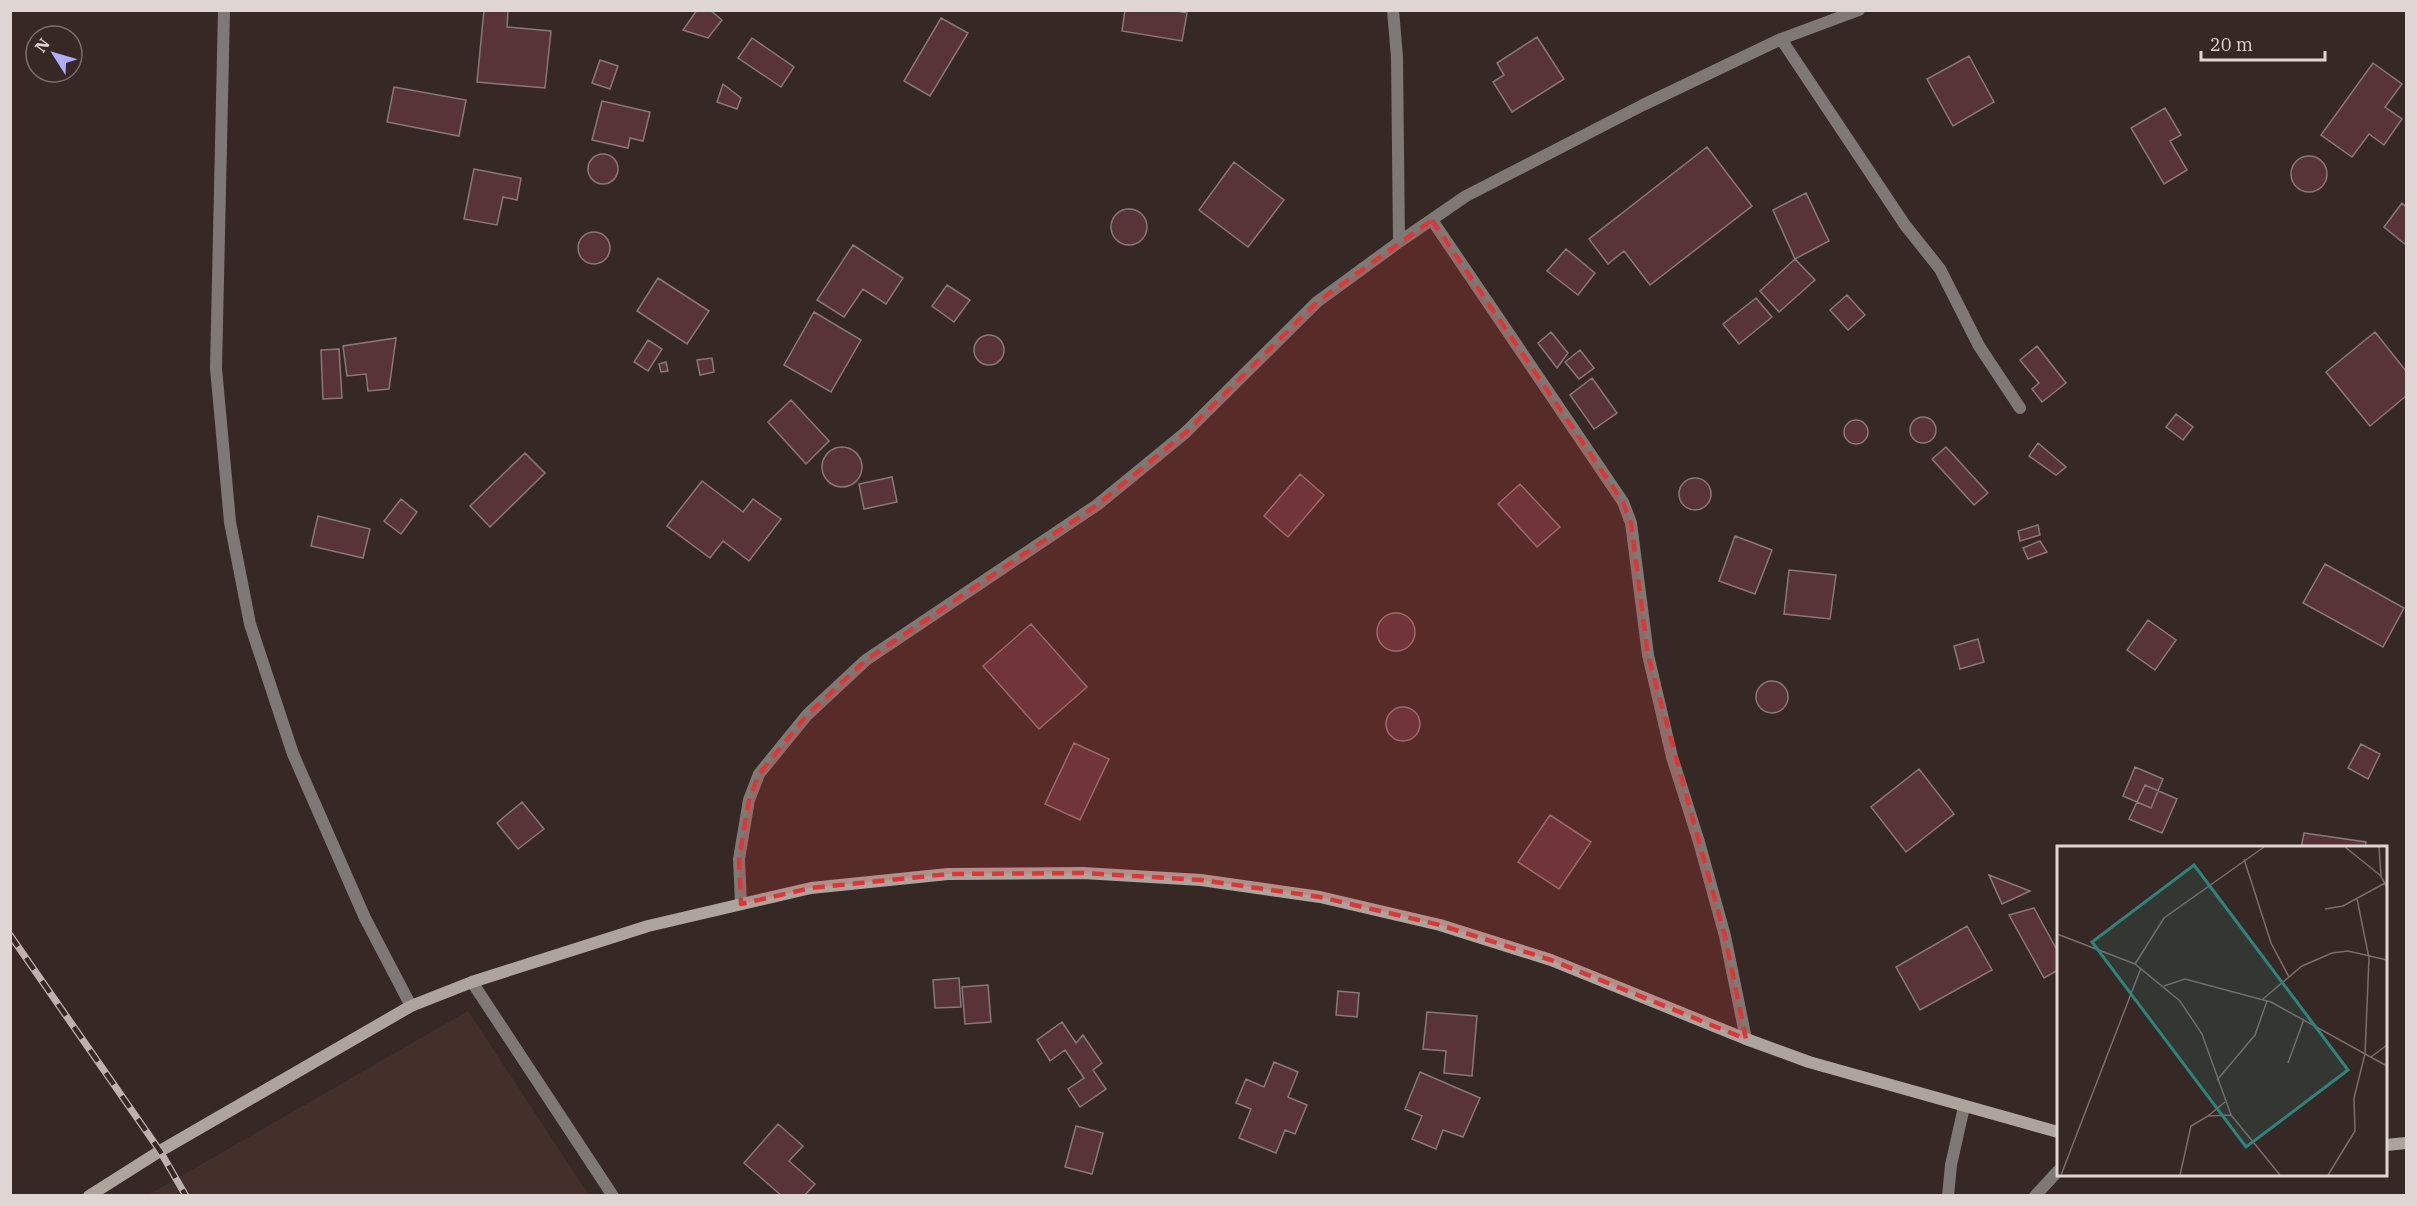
<svg xmlns="http://www.w3.org/2000/svg" width="2417" height="1206" font-family="'IBM Plex Serif',serif">
	<style>
		.built { fill: #44302b }
		.building { fill: #583439; stroke: #89787a; stroke-width: 1.5 }
		.lines { fill: none; stroke-linecap: round; stroke-linejoin: round }
		.street { stroke: #7f7975; stroke-width: 12 }
		.secondary { stroke: #aea49e; stroke-width: 12 }
		.rail-casing { stroke: #bdb2b0; stroke-width: 7 }
		.rail { stroke: #362825; stroke-width: 4.5; stroke-dasharray: 14; stroke-linecap: butt }
		.marked { fill: #d73939; fill-opacity: 0.2; stroke: #d73939; stroke-width: 4.5; stroke-dasharray: 12 8; stroke-linejoin: round }
		.inset-road { fill: none; stroke: #7a6d6b; stroke-width: 1.5 }
		.view { fill: #2e847d; fill-opacity: 0.15; stroke: #2e847d; stroke-width: 3 }
		.inset-edge { fill: none; stroke: #dfd5d3; stroke-width: 3 }
	</style>
	<rect width="100%" height="100%" fill="#362825"/>
	<!-- built -->
	<path class="built" d="M 468,1011 L 589,1195 L 148,1195 Z"/>
	<!-- building -->
	<path class="building" d="M 484,10 L 508,10 L 507,27 L 551,31 L 545,88 L 477,82 Z
		M 697,10 L 710,10 L 722,20 L 708,38 L 683,30 Z
		M 1125,10 L 1172,10 L 1187,13 L 1182,41 L 1122,31 Z
		M 941,18 L 968,33 L 930,96 L 904,81 Z
		M 1537,37 L 1564,79 L 1512,112 L 1493,82 L 1504,75 L 1497,63 Z
		M 752,38 L 794,67 L 781,87 L 738,58 Z
		M 1969,56 L 1994,102 L 1953,126 L 1927,79 Z
		M 600,60 L 618,66 L 610,89 L 592,83 Z
		M 2373,63 L 2402,84 L 2385,107 L 2402,119 L 2384,145 L 2369,134 L 2352,157 L 2321,135 Z
		M 723,84 L 741,98 L 737,109 L 717,102 Z
		M 394,87 L 466,100 L 459,136 L 387,122 Z
		M 602,101 L 650,112 L 643,141 L 630,138 L 628,148 L 592,140 Z
		M 2165,108 L 2181,135 L 2170,141 L 2187,170 L 2164,184 L 2131,128 Z
		M 1707,147 L 1752,206 L 1650,285 L 1624,251 L 1608,264 L 1589,239 Z
		M588 169a15 15 0 1 1 30 0a15 15 0 1 1-30 0Z
		M2291 174a18 18 0 1 1 36 0a18 18 0 1 1-36 0Z
		M 1234,162 L 1284,200 L 1248,247 L 1199,210 Z
		M 474,169 L 521,178 L 517,200 L 503,197 L 497,225 L 464,219 Z
		M 1806,193 L 1829,241 L 1795,259 L 1773,210 Z
		M 2402,203 L 2406,207 L 2406,245 L 2384,227 Z
		M1111 227a18 18 0 1 1 36 0a18 18 0 1 1-36 0Z
		M578 248a16 16 0 1 1 32 0a16 16 0 1 1-32 0Z
		M 853,245 L 903,278 L 886,304 L 863,289 L 844,317 L 817,300 Z
		M 1566,249 L 1595,273 L 1578,295 L 1547,271 Z
		M 1795,259 L 1815,280 L 1779,312 L 1760,291 Z
		M 658,278 L 709,311 L 687,344 L 637,311 Z
		M 947,285 L 970,300 L 954,322 L 932,306 Z
		M 1847,295 L 1865,315 L 1848,330 L 1830,310 Z
		M 1756,298 L 1772,317 L 1739,344 L 1723,324 Z
		M 814,312 L 861,340 L 831,392 L 784,365 Z
		M 1551,332 L 1568,353 L 1557,368 L 1538,343 Z
		M 2375,332 L 2406,371 L 2406,396 L 2370,426 L 2326,372 Z
		M974 350a15 15 0 1 1 30 0a15 15 0 1 1-30 0Z
		M 396,338 L 389,389 L 368,391 L 366,374 L 347,376 L 343,346 Z
		M 648,340 L 662,349 L 648,371 L 634,362 Z
		M 2037,346 L 2066,383 L 2042,402 L 2032,389 L 2039,383 L 2020,360 Z
		M 339,349 L 342,398 L 323,399 L 321,350 Z
		M 1580,350 L 1594,368 L 1579,379 L 1565,362 Z
		M 712,358 L 714,372 L 700,375 L 697,360 Z
		M 666,362 L 668,371 L 661,372 L 659,364 Z
		M 1592,378 L 1617,413 L 1594,429 L 1570,395 Z
		M 791,400 L 829,441 L 806,464 L 768,422 Z
		M 2176,414 L 2193,427 L 2183,440 L 2166,427 Z
		M1910 430a13 13 0 1 1 26 0a13 13 0 1 1-26 0Z
		M1844 432a12 12 0 1 1 24 0a12 12 0 1 1-24 0Z
		M 2038,443 L 2066,467 L 2056,475 L 2029,456 Z
		M 1946,447 L 1988,493 L 1974,505 L 1932,459 Z
		M822 467a20 20 0 1 1 40 0a20 20 0 1 1-40 0Z
		M 525,453 L 545,473 L 490,527 L 470,506 Z
		M 1300,474 L 1324,495 L 1288,537 L 1264,516 Z
		M 892,477 L 897,502 L 864,509 L 859,484 Z
		M1679 494a16 16 0 1 1 32 0a16 16 0 1 1-32 0Z
		M 702,481 L 743,512 L 753,499 L 781,519 L 749,561 L 723,541 L 710,558 L 667,526 Z
		M 1520,484 L 1560,527 L 1537,547 L 1498,504 Z
		M 401,499 L 417,512 L 401,534 L 384,521 Z
		M 318,516 L 370,529 L 363,558 L 311,546 Z
		M 2038,525 L 2040,535 L 2020,541 L 2018,531 Z
		M 1735,536 L 1772,550 L 1755,594 L 1719,581 Z
		M 2040,541 L 2047,552 L 2028,559 L 2023,548 Z
		M 2325,564 L 2404,608 L 2383,647 L 2303,603 Z
		M 1789,570 L 1836,575 L 1830,619 L 1784,614 Z
		M1377 632a19 19 0 1 1 38 0a19 19 0 1 1-38 0Z
		M 2148,620 L 2176,640 L 2155,670 L 2127,650 Z
		M 1031,624 L 1087,687 L 1039,729 L 983,666 Z
		M 1978,639 L 1984,662 L 1960,669 L 1954,646 Z
		M1756 697a16 16 0 1 1 32 0a16 16 0 1 1-32 0Z
		M1386 724a17 17 0 1 1 34 0a17 17 0 1 1-34 0Z
		M 1074,743 L 1109,759 L 1080,820 L 1045,804 Z
		M 2361,744 L 2380,754 L 2368,779 L 2348,768 Z
		M 2135,767 L 2163,779 L 2151,808 L 2123,796 Z
		M 1919,769 L 1954,814 L 1906,852 L 1871,807 Z
		M 2145,785 L 2177,799 L 2162,833 L 2129,819 Z
		M 522,802 L 544,829 L 518,849 L 497,823 Z
		M 1550,815 L 1591,842 L 1559,889 L 1518,862 Z
		M 2304,833 L 2366,842 L 2365,848 L 2301,848 Z
		M 1989,875 L 2030,891 L 2002,904 Z
		M 2034,908 L 2058,952 L 2058,970 L 2044,978 L 2009,915 Z
		M 1967,926 L 1992,970 L 1920,1010 L 1896,967 Z
		M 959,978 L 961,1007 L 935,1008 L 933,980 Z
		M 988,985 L 991,1022 L 965,1024 L 962,987 Z
		M 1338,991 L 1359,993 L 1357,1017 L 1336,1015 Z
		M 1427,1012 L 1477,1016 L 1472,1076 L 1444,1073 L 1446,1051 L 1423,1049 Z
		M 1062,1022 L 1076,1043 L 1083,1035 L 1102,1063 L 1093,1070 L 1106,1089 L 1080,1107 L 1068,1089 L 1084,1078 L 1065,1050 L 1050,1061 L 1037,1040 Z
		M 1274,1062 L 1298,1072 L 1288,1097 L 1307,1105 L 1295,1134 L 1285,1130 L 1276,1153 L 1239,1138 L 1251,1109 L 1236,1103 L 1246,1079 L 1264,1087 Z
		M 1420,1072 L 1480,1098 L 1463,1137 L 1443,1130 L 1436,1149 L 1412,1139 L 1422,1116 L 1405,1109 Z
		M 778,1124 L 803,1146 L 789,1161 L 815,1184 L 804,1196 L 782,1196 L 744,1163 Z
		M 1076,1126 L 1103,1133 L 1092,1174 L 1065,1167 Z"/>
	<g class="lines">
		<!-- street -->
		<path class="street" d="M 224,10 L 216,368 L 230,522 L 250,624 L 293,754 L 365,918 L 411,1006
			M 1393,10 L 1397,57 L 1399,242
			M 1781,39 L 1905,225 L 1940,269 L 1979,346 L 2020,408
			M 1432,220 L 1623,502 L 1631,523 L 1648,655 L 1672,757 L 1699,842 L 1725,936 L 1746,1039
			M 741,904 L 739,859 L 749,800 L 759,774 L 807,715 L 866,660 L 1097,505 L 1185,433 L 1317,302 L 1399,242 L 1466,196 L 1643,105 L 1781,39 L 1859,10
			M 472,982 L 613,1196
			M 1948,1196 L 1951,1165 L 1964,1107
			M 2035,1196 L 2058,1171"/>
		<!-- secondary -->
		<path class="secondary" d="M 2386,1145 L 2406,1143
			M 89,1196 L 160,1151 L 411,1006 L 472,982 L 648,926 L 811,888 L 948,874 L 1083,873 L 1201,880 L 1320,897 L 1440,925 L 1551,960 L 1746,1039 L 1809,1062 L 2058,1132"/>
		<defs>
			<path id="rail" d="M 10,935 L 160,1151 L 186,1196"/>
		</defs>
		<!-- rail casing -->
		<use href="#rail" class="rail-casing"/>
		<!-- rail -->
		<use href="#rail" class="rail"/>
	</g>
	<!-- marked area -->
	<path class="marked" d="M 1432,220 L 1623,502 L 1631,523 L 1648,655 L 1725,936 L 1746,1039 L 1551,960 L 1440,925 L 1320,897 L 1201,880 L 1083,873 L 948,874 L 811,888 L 741,904 L 739,859 L 749,800 L 759,774 L 807,715 L 866,660 L 1097,505 L 1185,433 L 1317,302 Z"/>
	<!-- overview -->
	<g transform="translate(2057 846)">
		<rect width="330" height="330" fill="#362825"/>
		<path class="inset-road" d="M 288,1 L 324,30M 322,1 L 324,30 L 330,42M 187,13 L 214,97 L 232,131M 268,63 L 286,60 L 330,36M 0,88 L 78,118 L 123,155 L 145,188 L 174,269 L 223,329M 78,118 L 107,72 L 207,1M 107,140 L 128,133 L 214,156 L 330,220M 206,153 L 245,120 L 275,107 L 291,105 L 330,114M 314,211 L 330,199M 231,217 L 247,173M 160,234 L 198,189 L 210,155M 151,270 L 168,256M 4,329 L 84,122M 123,329 L 134,280 L 151,270 L 174,269M 271,329 L 298,285 L 297,252 L 308,208 L 312,112 L 300,53"/>
		<path class="view" d="M 137,19 L 291,224 L 189,301 L 35,96 Z"/>
		<rect width="330" height="330" class="inset-edge"/>
	</g>
	<!-- border -->
	<rect width="2417" height="1206" fill="none" stroke="#dfd5d3" stroke-width="24"/>
	<!-- north arrow -->
	<g transform="translate(54 54) rotate(307)"><circle r="28" fill="#362825" stroke="#7a6d6b" stroke-width="1.5"/>
	<path d="M0-4.5L10 22L0 15L-10 22Z" fill="#b0aefa"/>
	<text y="-9" font-size="16" font-weight="bold" text-anchor="middle" fill="#dfd5d3">N</text>
	</g>
	<!-- scale -->
	<path d="M2201 51v9h124v-9" fill="none" stroke="#dfd5d3" stroke-width="3"/>
	<text x="2210" y="51" font-size="18" fill="#dfd5d3" stroke="#362825" stroke-width="4.5" paint-order="stroke">20 m</text>
</svg>
